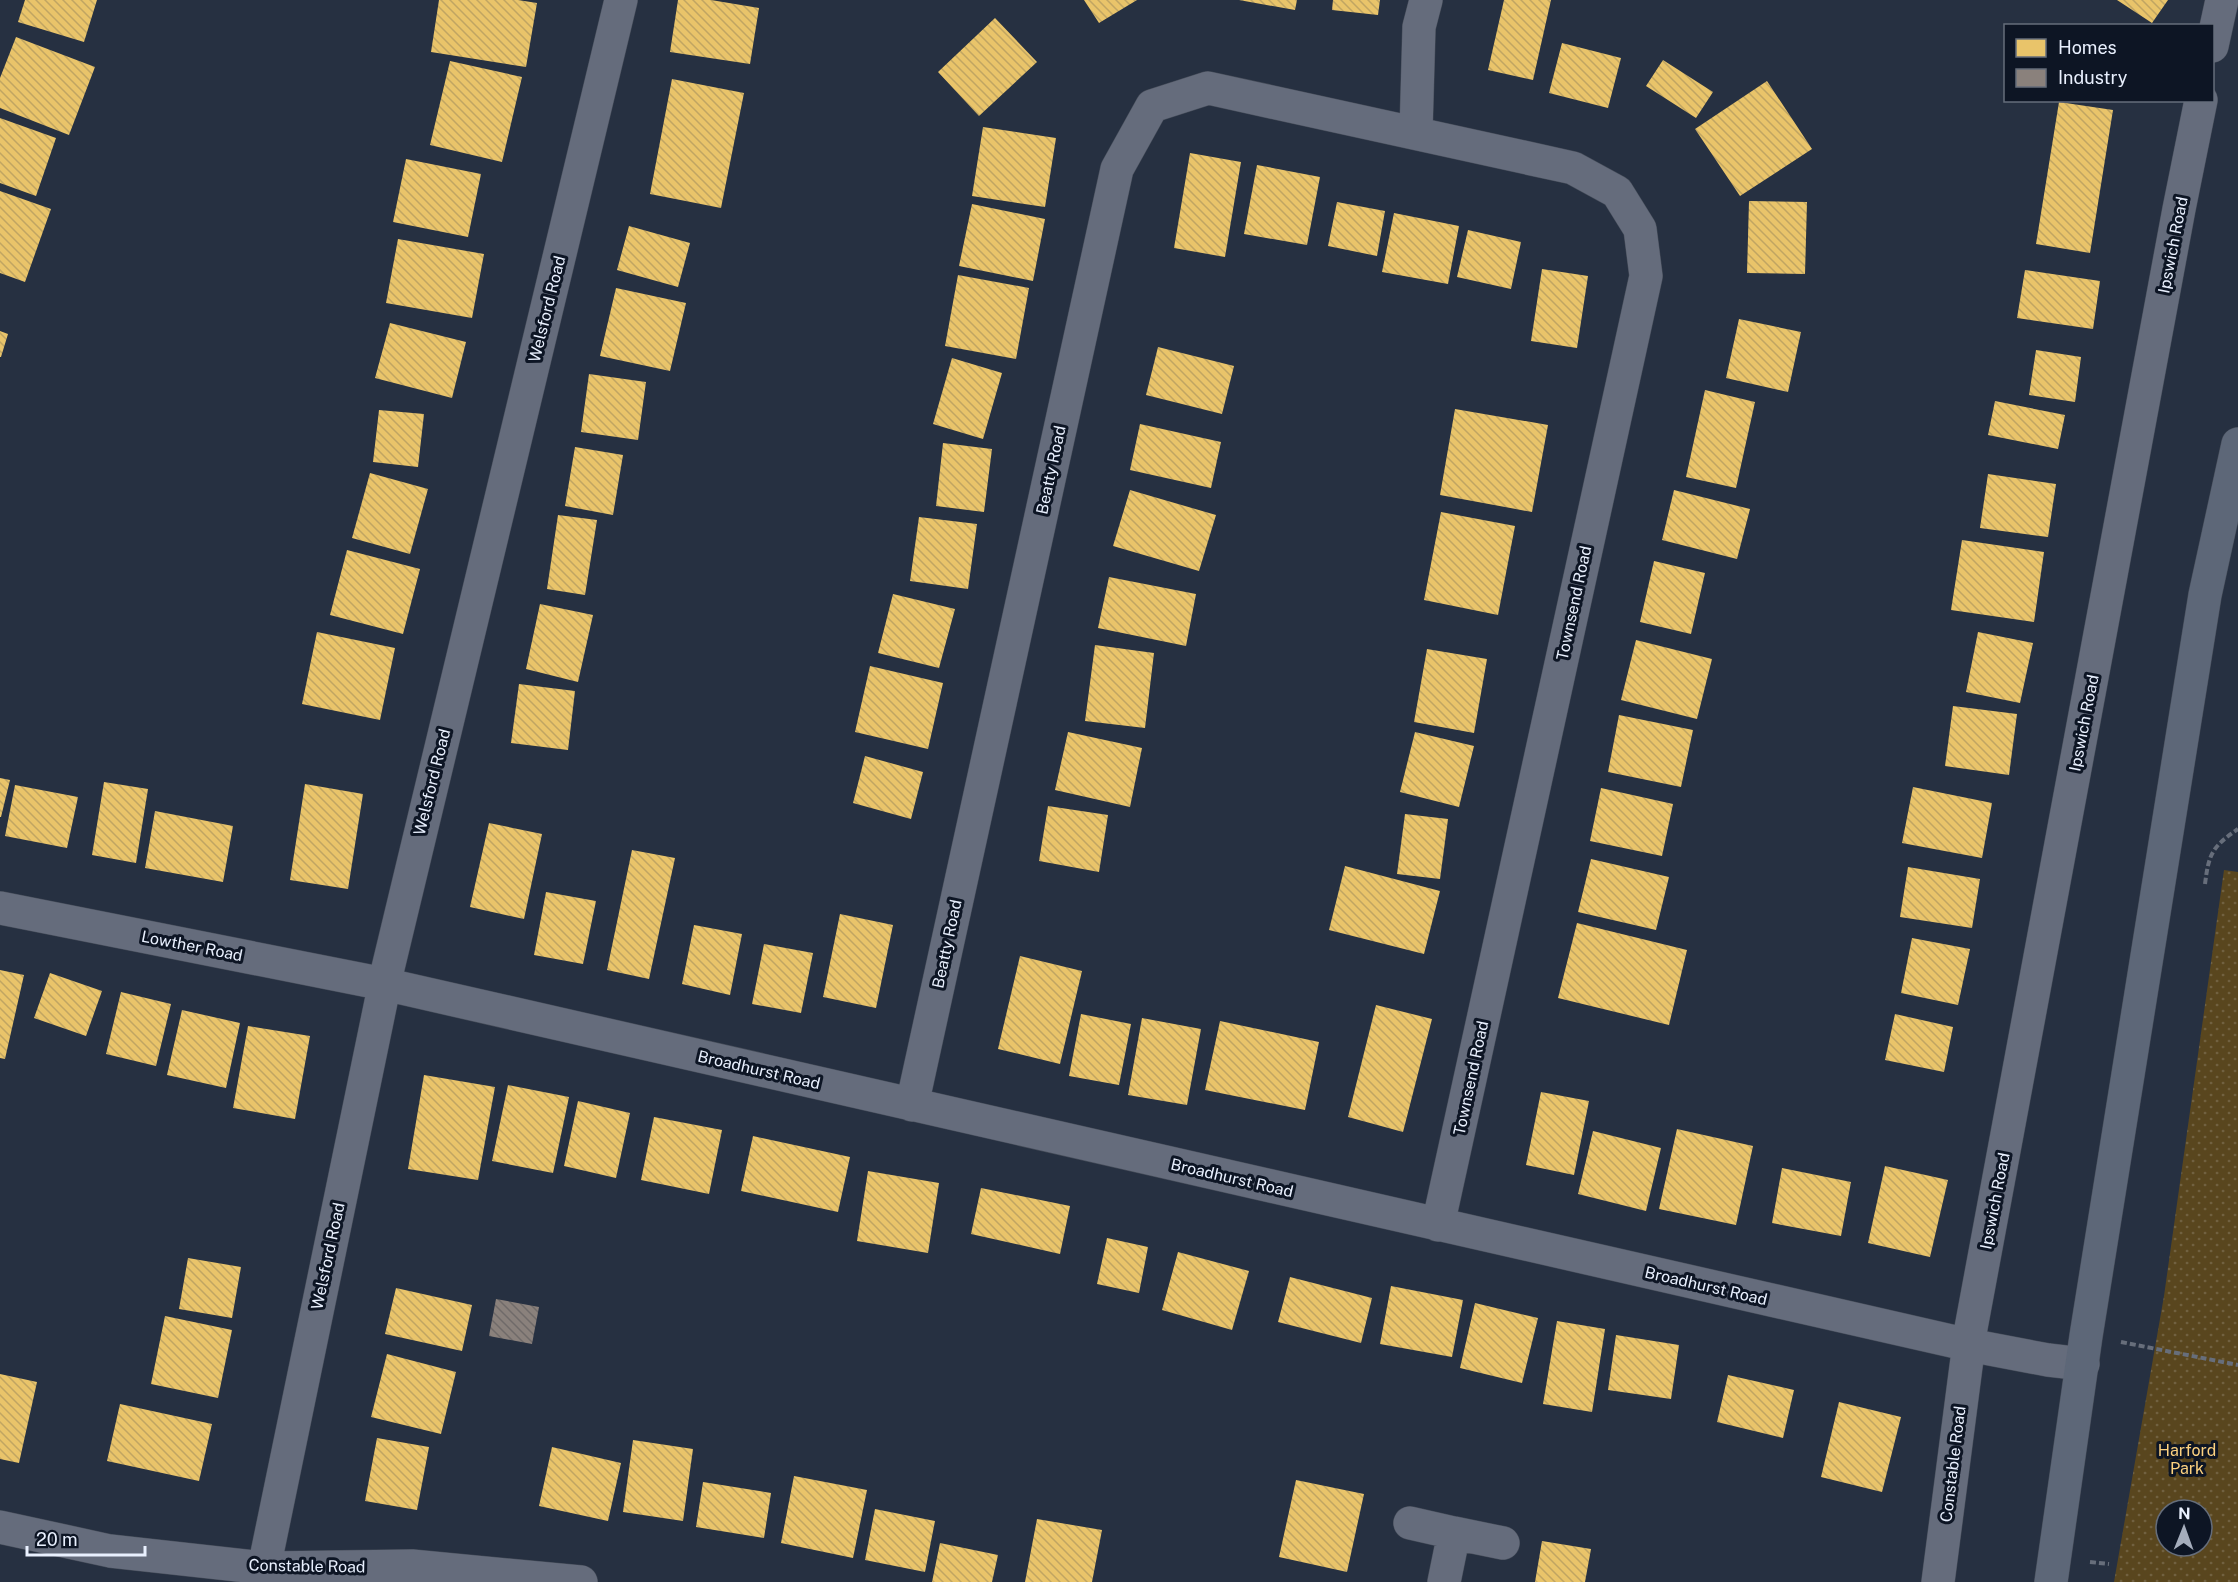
<svg xmlns="http://www.w3.org/2000/svg" width="2238" height="1582" font-family="'Public Sans',sans-serif">
	<style>
		.park { fill: url(#park-dots); fill-rule: evenodd }
		.homes { fill: url(#homes-back-hatch) }
		.industry { fill: url(#industry-back-hatch) }
		.lines { fill: none; stroke-linecap: round; stroke-linejoin: round }
		.minor-casing { stroke: #454c59; stroke-width: 34 }
		.highway-casing { stroke: #454c59; stroke-width: 34 }
		.path { stroke: #676e7b; stroke-width: 4; stroke-dasharray: 6 3; stroke-linecap: butt }
		.minor { stroke: #656c7c; stroke-width: 33 }
		.highway { stroke: #5d6778; stroke-width: 33 }
		.labels { text-anchor: middle; dominant-baseline: central; stroke-width: 6; stroke-linejoin: round; paint-order: stroke }
		.street-label { font-size: 16px; fill: #e9f0fe; stroke: #0d1524 }
		.park-label { font-size: 16px; fill: #fdd280; stroke: #0d1524 }
	</style>
	<defs>
		<pattern id="park-dots" width="8" height="8" patternUnits="userSpaceOnUse" patternTransform="scale(1.5)"><rect width="8" height="8" fill="#59461e"/><path d="M2 2h.1M6 6h.1" fill="none" stroke="#716140" stroke-width="1.8" stroke-linecap="round"/></pattern>
		<pattern id="homes-back-hatch" width="6" height="6" patternUnits="userSpaceOnUse" patternTransform="scale(1.5)"><rect width="6" height="6" fill="#e9c46a"/><path d="M-1 5l2 2M0 0l6 6M5-1l2 2" fill="none" stroke="#c0a562"/></pattern>
		<pattern id="industry-back-hatch" width="6" height="6" patternUnits="userSpaceOnUse" patternTransform="scale(1.5)"><rect width="6" height="6" fill="#8a817c"/><path d="M-1 5l2 2M0 0l6 6M5-1l2 2" fill="none" stroke="#6f6a69"/></pattern>
	</defs>
	<rect width="100%" height="100%" fill="#263041"/>
	<!-- park -->
	<path class="park" d="M 2224,870 L 2238,872 L 2238,1582 L 2114,1582 L 2164,1296 ZM 2166,1510 L 2202,1510 L 2202,1546 L 2166,1546 Z"/>
	<!-- homes -->
	<path class="homes" d="M 25,0 L 97,0 L 84,42 L 18,22 Z
		M 439,0 L 518,0 L 537,3 L 526,67 L 431,52 Z
		M 678,0 L 711,0 L 759,8 L 750,64 L 670,52 Z
		M 1084,0 L 1137,0 L 1099,23 Z
		M 1239,0 L 1297,0 L 1295,10 Z
		M 1333,0 L 1380,0 L 1378,15 L 1332,10 Z
		M 1504,0 L 1551,0 L 1533,80 L 1488,70 Z
		M 2117,0 L 2168,0 L 2152,23 Z
		M 995,18 L 1037,62 L 979,116 L 938,72 Z
		M 16,37 L 95,67 L 69,135 L 0,108 L 0,78 Z
		M 1562,43 L 1621,58 L 1608,108 L 1549,93 Z
		M 1663,60 L 1713,92 L 1696,118 L 1646,86 Z
		M 450,61 L 522,77 L 502,162 L 430,145 Z
		M 672,79 L 744,93 L 721,208 L 650,194 Z
		M 1767,81 L 1812,149 L 1740,196 L 1695,129 Z
		M 2059,102 L 2113,110 L 2090,253 L 2036,244 Z
		M 0,118 L 56,138 L 36,196 L 0,183 Z
		M 983,127 L 1056,138 L 1045,207 L 972,196 Z
		M 1190,153 L 1241,162 L 1225,257 L 1174,248 Z
		M 406,159 L 481,174 L 468,237 L 393,222 Z
		M 1257,165 L 1320,177 L 1307,245 L 1244,234 Z
		M 0,191 L 51,209 L 25,282 L 0,273 Z
		M 1749,201 L 1807,202 L 1805,274 L 1747,273 Z
		M 1337,202 L 1385,211 L 1377,256 L 1328,246 Z
		M 972,204 L 1045,219 L 1033,281 L 959,266 Z
		M 1394,213 L 1459,226 L 1448,284 L 1382,272 Z
		M 629,226 L 690,243 L 678,287 L 617,270 Z
		M 1468,230 L 1521,242 L 1511,289 L 1457,277 Z
		M 398,239 L 484,254 L 472,318 L 386,303 Z
		M 1542,269 L 1588,276 L 1577,348 L 1531,341 Z
		M 2025,270 L 2100,281 L 2093,329 L 2017,318 Z
		M 958,275 L 1029,288 L 1016,359 L 945,346 Z
		M 616,288 L 686,303 L 670,371 L 600,356 Z
		M 1739,319 L 1801,332 L 1788,392 L 1726,378 Z
		M 390,323 L 466,342 L 452,398 L 375,378 Z
		M 0,331 L 8,334 L 1,357 L 0,357 Z
		M 1158,347 L 1234,366 L 1222,414 L 1146,395 Z
		M 2036,350 L 2081,357 L 2075,402 L 2029,395 Z
		M 952,358 L 1002,373 L 983,439 L 933,424 Z
		M 589,374 L 646,382 L 638,440 L 581,432 Z
		M 1705,390 L 1755,402 L 1736,488 L 1686,477 Z
		M 1995,401 L 2065,415 L 2058,449 L 1988,435 Z
		M 1455,409 L 1548,425 L 1532,512 L 1440,495 Z
		M 379,410 L 424,414 L 418,467 L 373,462 Z
		M 1140,424 L 1221,442 L 1211,488 L 1130,470 Z
		M 943,443 L 992,449 L 984,512 L 936,506 Z
		M 575,447 L 623,455 L 613,515 L 565,506 Z
		M 370,473 L 428,489 L 410,554 L 352,538 Z
		M 1988,474 L 2056,484 L 2048,537 L 1980,528 Z
		M 1130,490 L 1216,515 L 1199,571 L 1113,546 Z
		M 1674,490 L 1750,509 L 1737,559 L 1662,540 Z
		M 1441,512 L 1515,526 L 1498,615 L 1424,600 Z
		M 558,515 L 597,520 L 585,595 L 547,589 Z
		M 919,517 L 977,524 L 968,589 L 910,581 Z
		M 1962,540 L 2044,552 L 2034,622 L 1951,610 Z
		M 347,550 L 420,569 L 403,634 L 330,615 Z
		M 1654,561 L 1705,573 L 1691,634 L 1640,622 Z
		M 1109,577 L 1196,594 L 1186,646 L 1098,628 Z
		M 893,594 L 955,609 L 939,668 L 878,653 Z
		M 540,604 L 593,615 L 578,682 L 526,669 Z
		M 317,632 L 395,648 L 380,720 L 302,704 Z
		M 1978,632 L 2033,643 L 2020,703 L 1966,692 Z
		M 1636,640 L 1712,659 L 1697,719 L 1621,700 Z
		M 1095,645 L 1154,653 L 1145,728 L 1085,721 Z
		M 1427,649 L 1487,659 L 1474,733 L 1414,722 Z
		M 870,666 L 943,683 L 928,749 L 855,732 Z
		M 519,684 L 575,691 L 568,750 L 511,743 Z
		M 1953,706 L 2017,714 L 2009,775 L 1945,766 Z
		M 1619,715 L 1693,730 L 1681,787 L 1608,772 Z
		M 1068,732 L 1142,748 L 1130,807 L 1055,790 Z
		M 1415,732 L 1474,746 L 1459,807 L 1400,792 Z
		M 865,756 L 923,772 L 911,819 L 853,803 Z
		M 0,778 L 10,780 L 1,817 L 0,817 Z
		M 104,782 L 148,789 L 136,863 L 92,855 Z
		M 305,784 L 363,794 L 348,889 L 290,880 Z
		M 15,785 L 78,797 L 67,848 L 5,836 Z
		M 1913,787 L 1992,803 L 1982,858 L 1902,843 Z
		M 1601,788 L 1673,804 L 1662,856 L 1590,841 Z
		M 1048,806 L 1108,815 L 1099,872 L 1039,861 Z
		M 155,811 L 233,826 L 223,882 L 145,868 Z
		M 1405,814 L 1448,819 L 1440,879 L 1397,874 Z
		M 489,823 L 542,834 L 524,919 L 470,907 Z
		M 632,850 L 675,858 L 649,979 L 607,970 Z
		M 1591,859 L 1669,877 L 1656,930 L 1578,912 Z
		M 1345,866 L 1440,891 L 1424,954 L 1329,930 Z
		M 1908,867 L 1980,879 L 1972,928 L 1900,917 Z
		M 546,892 L 596,901 L 583,964 L 534,955 Z
		M 840,914 L 893,925 L 876,1008 L 823,997 Z
		M 1577,923 L 1687,950 L 1669,1025 L 1558,998 Z
		M 694,925 L 742,934 L 730,995 L 682,984 Z
		M 1912,938 L 1970,949 L 1958,1005 L 1901,993 Z
		M 764,944 L 813,953 L 801,1013 L 752,1004 Z
		M 1020,956 L 1082,971 L 1060,1064 L 998,1049 Z
		M 0,970 L 24,975 L 5,1059 L 0,1058 Z
		M 50,973 L 102,991 L 86,1036 L 34,1018 Z
		M 121,992 L 171,1004 L 156,1066 L 106,1054 Z
		M 1376,1005 L 1432,1019 L 1403,1132 L 1348,1117 Z
		M 182,1010 L 240,1023 L 226,1088 L 167,1075 Z
		M 1081,1014 L 1131,1024 L 1119,1085 L 1069,1076 Z
		M 1895,1014 L 1953,1027 L 1944,1072 L 1885,1060 Z
		M 1142,1018 L 1201,1029 L 1187,1105 L 1128,1095 Z
		M 1220,1021 L 1319,1042 L 1305,1110 L 1205,1090 Z
		M 248,1026 L 310,1036 L 295,1119 L 233,1108 Z
		M 424,1075 L 495,1087 L 478,1180 L 408,1169 Z
		M 508,1085 L 569,1097 L 553,1173 L 492,1161 Z
		M 1541,1092 L 1589,1101 L 1574,1175 L 1526,1165 Z
		M 578,1101 L 630,1113 L 616,1178 L 564,1166 Z
		M 654,1117 L 722,1130 L 709,1194 L 641,1180 Z
		M 1677,1129 L 1753,1146 L 1736,1225 L 1659,1209 Z
		M 1593,1131 L 1661,1148 L 1646,1211 L 1578,1194 Z
		M 753,1136 L 850,1157 L 838,1212 L 741,1191 Z
		M 1885,1166 L 1948,1180 L 1930,1257 L 1868,1243 Z
		M 1782,1168 L 1851,1182 L 1841,1236 L 1772,1223 Z
		M 868,1171 L 939,1183 L 928,1253 L 857,1241 Z
		M 981,1188 L 1070,1206 L 1060,1254 L 971,1234 Z
		M 1107,1238 L 1148,1247 L 1139,1293 L 1097,1284 Z
		M 1178,1252 L 1249,1271 L 1232,1330 L 1162,1310 Z
		M 188,1258 L 241,1267 L 232,1318 L 179,1309 Z
		M 1290,1277 L 1372,1298 L 1361,1343 L 1278,1322 Z
		M 1391,1286 L 1463,1300 L 1452,1357 L 1380,1344 Z
		M 396,1288 L 472,1305 L 462,1351 L 385,1334 Z
		M 1475,1303 L 1538,1318 L 1522,1383 L 1460,1368 Z
		M 165,1316 L 232,1330 L 218,1398 L 151,1384 Z
		M 1557,1321 L 1605,1329 L 1592,1412 L 1543,1404 Z
		M 1616,1335 L 1679,1345 L 1671,1399 L 1608,1390 Z
		M 387,1354 L 456,1372 L 441,1434 L 371,1417 Z
		M 0,1374 L 37,1382 L 19,1463 L 0,1459 Z
		M 1728,1375 L 1794,1390 L 1783,1438 L 1717,1422 Z
		M 1839,1402 L 1901,1417 L 1882,1492 L 1821,1477 Z
		M 120,1404 L 212,1424 L 199,1481 L 107,1461 Z
		M 377,1438 L 429,1447 L 417,1510 L 365,1501 Z
		M 633,1440 L 693,1449 L 683,1521 L 623,1512 Z
		M 552,1447 L 621,1463 L 608,1521 L 539,1506 Z
		M 794,1476 L 867,1490 L 853,1558 L 781,1543 Z
		M 1296,1480 L 1364,1494 L 1347,1572 L 1279,1557 Z
		M 703,1482 L 771,1493 L 764,1538 L 696,1527 Z
		M 875,1509 L 935,1521 L 925,1572 L 865,1560 Z
		M 1037,1519 L 1102,1530 L 1092,1582 L 1025,1582 Z
		M 1542,1541 L 1591,1549 L 1585,1582 L 1535,1582 Z
		M 940,1543 L 998,1555 L 992,1582 L 932,1582 Z"/>
	<!-- industry -->
	<path class="industry" d="M 496,1299 L 539,1307 L 532,1344 L 489,1336 Z"/>
	<g class="lines">
		<defs>
			<path id="minor" d="M 2212,46 L 2222,0
				M 1416,132 L 1419,27 L 1426,0
				M 0,908 L 384,984 L 1969,1345 L 2048,1360 L 2083,1364
				M 912,1105 L 1117,169 L 1152,106 L 1208,88 L 1573,168 L 1617,192 L 1640,229 L 1646,276 L 1438,1225
				M 1410,1523 L 1454,1533
				M 0,1527 L 110,1551 L 264,1568 L 412,1566 L 581,1582
				M 264,1568 L 388,968 L 621,0
				M 1444,1582 L 1454,1533 L 1503,1543
				M 1938,1582 L 1971,1328 L 2179,209 L 2201,100"/>
			<path id="highway" d="M 2051,1582 L 2086,1336 L 2205,595 L 2238,444"/>
		</defs>
		<!-- minor casing -->
		<use href="#minor" class="minor-casing"/>
		<!-- highway casing -->
		<use href="#highway" class="highway-casing"/>
		<!-- path -->
		<path class="path" d="M 2205,884 C 2209,853 2212,847 2238,829
			M 2121,1342 L 2238,1365
			M 2090,1562 L 2109,1564"/>
		<!-- minor -->
		<use href="#minor" class="minor"/>
		<!-- highway -->
		<use href="#highway" class="highway"/>
	</g>
	<g class="labels">
		<!-- street labels -->
		<g class="street-label">
			<text transform="translate(2173 245) rotate(-79)">Ipswich Road</text>
			<text transform="translate(547 309) rotate(-76)">Welsford Road</text>
			<text transform="translate(1051 470) rotate(-78)">Beatty Road</text>
			<text transform="translate(1574 603) rotate(-78)">Townsend Road</text>
			<text transform="translate(2084 723) rotate(-79)">Ipswich Road</text>
			<text transform="translate(432 782) rotate(-76)">Welsford Road</text>
			<text transform="translate(947 944) rotate(-78)">Beatty Road</text>
			<text transform="translate(192 946) rotate(11)">Lowther Road</text>
			<text transform="translate(759 1070) rotate(13)">Broadhurst Road</text>
			<text transform="translate(1471 1078) rotate(-78)">Townsend Road</text>
			<text transform="translate(1232 1178) rotate(13)">Broadhurst Road</text>
			<text transform="translate(1995 1201) rotate(-79)">Ipswich Road</text>
			<text transform="translate(328 1256) rotate(-78)">Welsford Road</text>
			<text transform="translate(1706 1286) rotate(13)">Broadhurst Road</text>
			<text transform="translate(1953 1464) rotate(-83)">Constable Road</text>
			<text transform="translate(307 1566) rotate(1)">Constable Road</text>
		</g>
		<!-- park labels -->
		<g class="park-label">
			<text x="2187" y="1450">Harford<tspan x="2187" dy="18">Park</tspan></text>
		</g>
	</g>
	<!-- legend -->
	<rect x="2004" y="24" width="210" height="78" fill="#0d1524" stroke="#656d7b" stroke-width="1.5"/>
	<rect x="2016" y="39" width="30" height="18" fill="#e9c46a" stroke="#656d7b" stroke-width="1.5"/>
	<text x="2058" y="54" font-size="18" fill="#e9f0fe">Homes</text>
	<rect x="2016" y="69" width="30" height="18" fill="#8a817c" stroke="#656d7b" stroke-width="1.5"/>
	<text x="2058" y="84" font-size="18" fill="#e9f0fe">Industry</text>
	<!-- north arrow -->
	<g transform="translate(2184 1528) rotate(1)"><circle r="28" fill="#0d1524" stroke="#656d7b" stroke-width="1.5"/>
	<path d="M0-4.5L10 22L0 15L-10 22Z" fill="#a5adbc"/>
	<text y="-9" font-size="16" font-weight="bold" text-anchor="middle" fill="#e9f0fe">N</text>
	</g>
	<!-- scale -->
	<path d="M27 1546v9h118v-9" fill="none" stroke="#e9f0fe" stroke-width="3"/>
	<text x="36" y="1546" font-size="18" fill="#e9f0fe" stroke="#0d1524" stroke-width="4.5" paint-order="stroke">20 m</text>
</svg>
